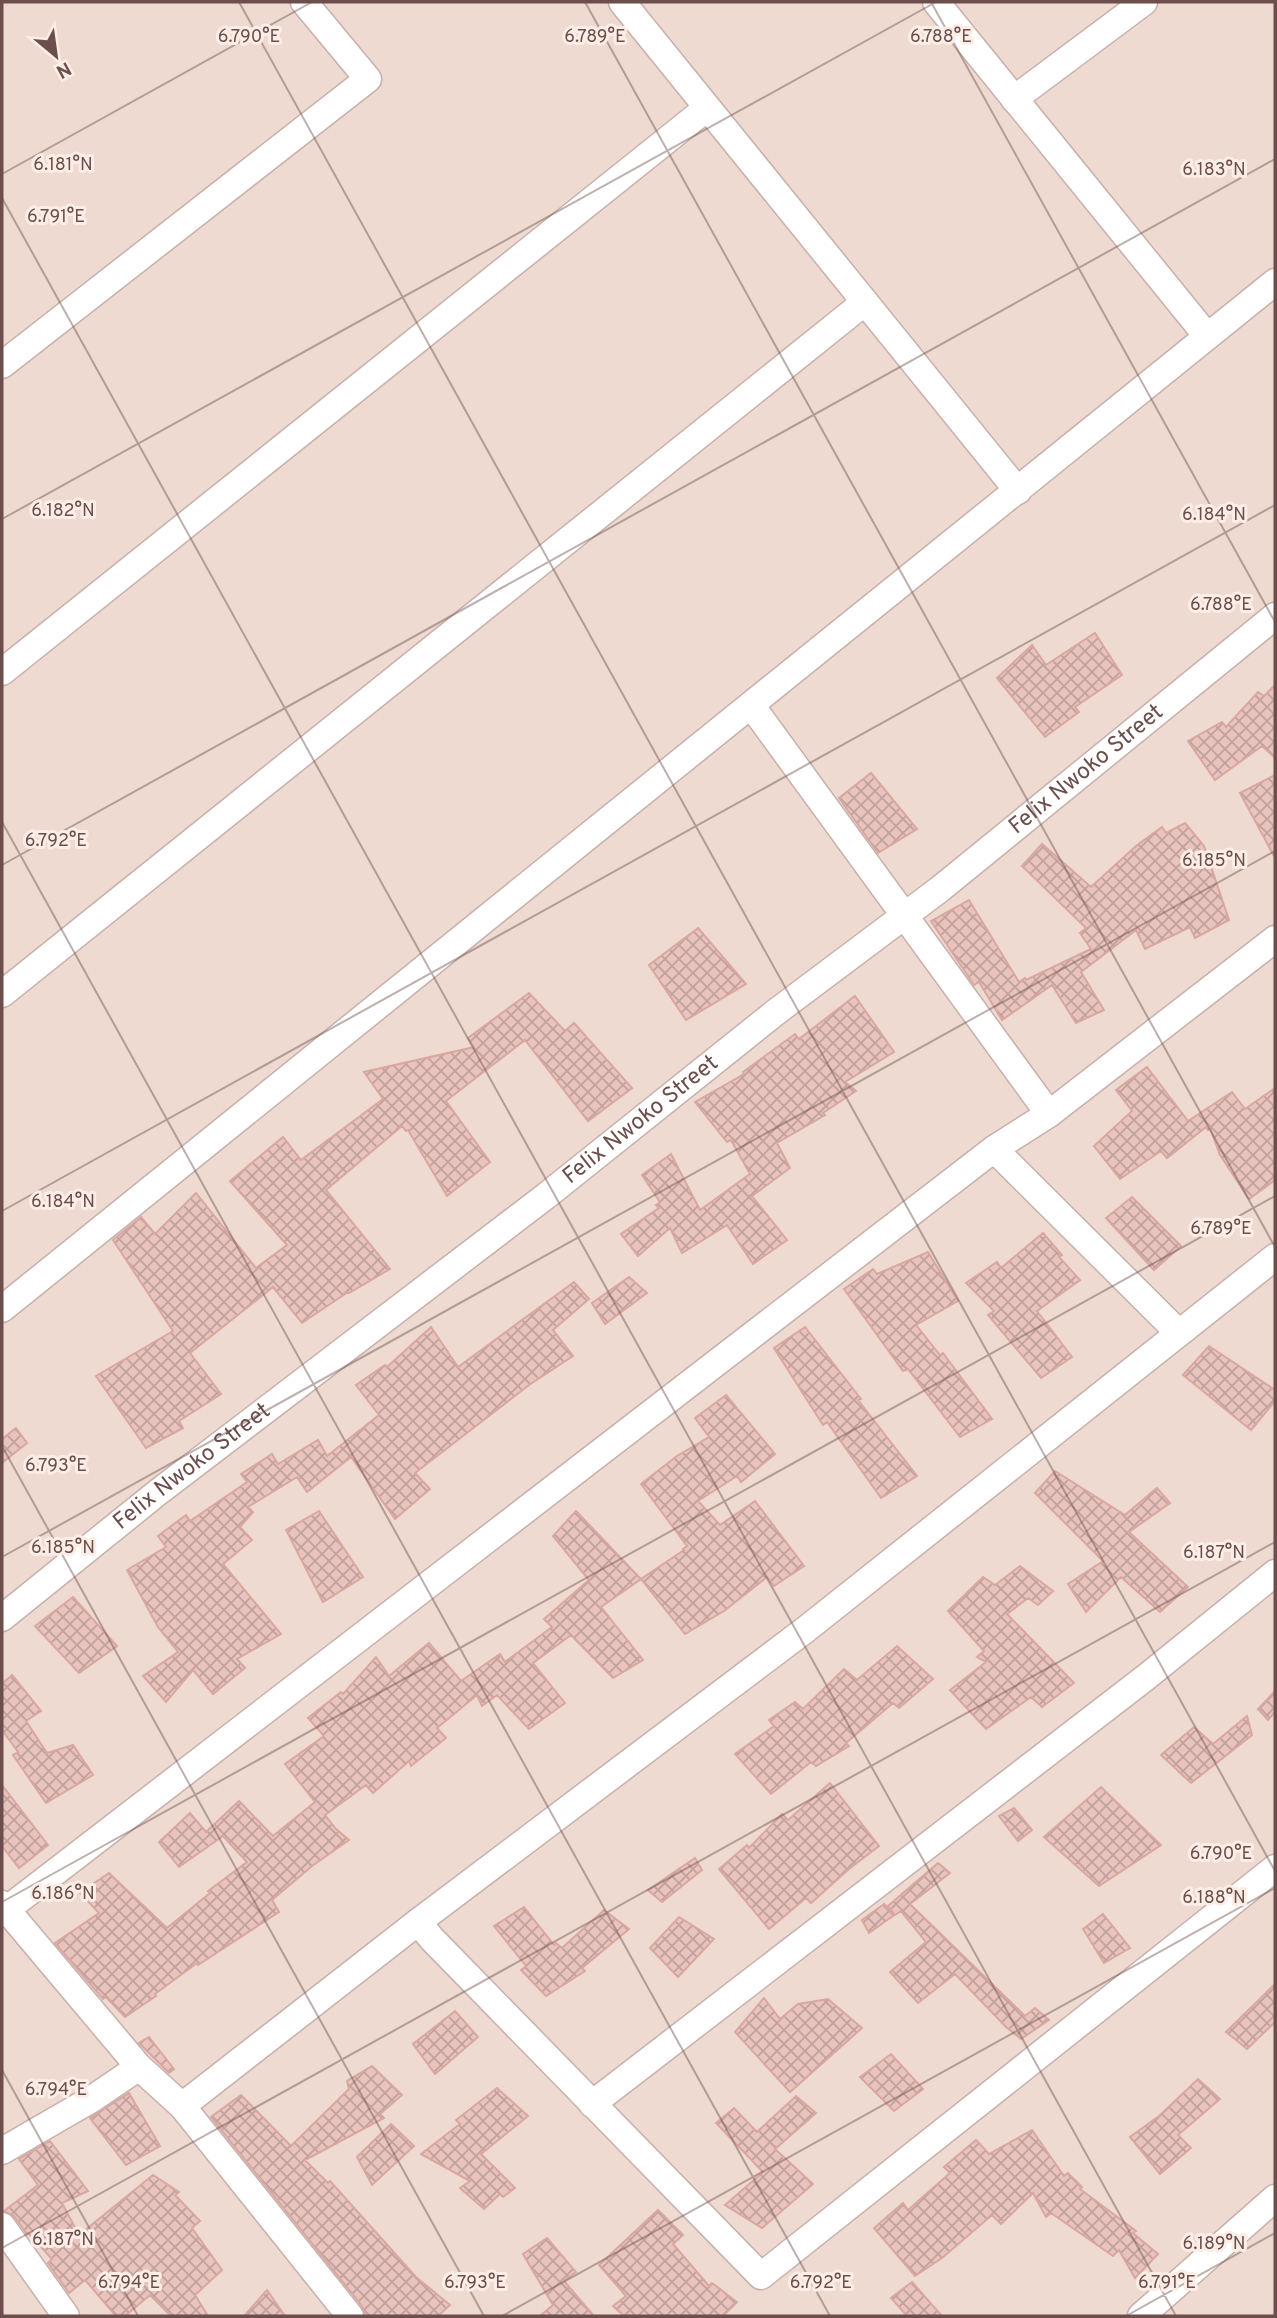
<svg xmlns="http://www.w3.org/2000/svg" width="1277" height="2318" font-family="Overpass,sans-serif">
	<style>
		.residential { fill: #eedad1 }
		.building { fill: url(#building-cross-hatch); stroke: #daa7a0; stroke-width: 2 }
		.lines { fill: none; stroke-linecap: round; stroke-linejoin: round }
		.minor-casing { stroke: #c7b0ab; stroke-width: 29 }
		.minor { stroke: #fff; stroke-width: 26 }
		.ticks { fill: none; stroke: #6c4f4c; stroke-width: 2; stroke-opacity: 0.45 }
		.labels { text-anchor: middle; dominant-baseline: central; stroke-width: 6; stroke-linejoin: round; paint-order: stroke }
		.street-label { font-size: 23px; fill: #6c4f4c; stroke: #fceee7 }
		.ticks-label { font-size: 18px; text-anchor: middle; fill: #6c4f4c; stroke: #fceee7; stroke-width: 6; stroke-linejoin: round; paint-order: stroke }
	</style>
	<defs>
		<pattern id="building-cross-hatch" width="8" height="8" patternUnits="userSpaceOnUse" patternTransform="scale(1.75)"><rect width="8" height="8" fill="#e9c3bd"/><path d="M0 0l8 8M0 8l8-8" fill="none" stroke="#c1a19c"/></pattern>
	</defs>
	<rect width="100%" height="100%" fill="#f8e9e2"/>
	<!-- residential -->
	<path class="residential" d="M 2,2 L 1275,2 L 1275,2316 L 2,2316 Z"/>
	<!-- building -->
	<path class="building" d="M 1095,633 L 1122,675 L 1075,707 L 1079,712 L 1045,737 L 997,678 L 1032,645 L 1046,665 Z
		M 1275,685 L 1275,758 L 1262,746 L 1215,780 L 1188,741 L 1222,722 L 1226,727 L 1258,692 L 1264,696 Z
		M 871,773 L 917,829 L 878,853 L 839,798 Z
		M 1275,775 L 1275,858 L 1240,793 Z
		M 1185,823 L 1204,846 L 1229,920 L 1195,938 L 1190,927 L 1145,949 L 1136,930 L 1081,972 L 1104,1010 L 1076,1023 L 1052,985 L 1002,1020 L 979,982 L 974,985 L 931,921 L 969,900 L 1019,982 L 1025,978 L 1026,980 L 1091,949 L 1080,933 L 1086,928 L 1022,866 L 1042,844 L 1091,887 L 1136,846 L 1162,827 L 1166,833 Z
		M 698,928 L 746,984 L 686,1020 L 649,965 Z
		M 529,993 L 565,1031 L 574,1023 L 632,1088 L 588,1121 L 525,1040 L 446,1101 L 490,1162 L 447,1196 L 408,1130 L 406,1131 L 402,1126 L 326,1190 L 390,1269 L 349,1293 L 348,1292 L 302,1323 L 273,1287 L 190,1353 L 221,1394 L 179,1421 L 183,1428 L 146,1448 L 96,1376 L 173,1331 L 113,1240 L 141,1217 L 155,1234 L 196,1193 L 256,1268 L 287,1245 L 230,1181 L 283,1137 L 301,1160 L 383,1099 L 364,1072 L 474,1047 L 468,1038 Z
		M 855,996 L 894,1052 L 845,1082 L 856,1091 L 823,1113 L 825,1115 L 777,1143 L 790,1168 L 752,1196 L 787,1240 L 753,1264 L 727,1225 L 682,1253 L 670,1228 L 638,1256 L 621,1234 L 659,1208 L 656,1205 L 660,1202 L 642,1175 L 671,1154 L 700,1210 L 750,1174 L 731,1140 L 727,1142 L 695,1102 L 744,1074 L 743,1072 L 795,1034 L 799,1039 Z
		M 1147,1067 L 1188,1121 L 1232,1092 L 1245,1109 L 1275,1088 L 1275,1180 L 1249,1199 L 1220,1155 L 1210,1128 L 1208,1130 L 1206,1127 L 1167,1158 L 1161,1151 L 1120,1179 L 1094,1146 L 1132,1111 L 1116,1090 Z
		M 1132,1197 L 1181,1246 L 1154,1270 L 1106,1218 Z
		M 1043,1233 L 1062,1255 L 1059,1257 L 1080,1280 L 1037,1311 L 1072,1357 L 1041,1378 L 988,1315 L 994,1311 L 966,1283 L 997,1262 L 1001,1268 Z
		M 928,1252 L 958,1301 L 916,1325 L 940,1355 L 943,1353 L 992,1419 L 960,1437 L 908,1369 L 903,1371 L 844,1289 L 873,1269 L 877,1274 Z
		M 629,1277 L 647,1293 L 605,1324 L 592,1303 Z
		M 574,1282 L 589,1299 L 553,1330 L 573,1356 L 529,1385 L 415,1473 L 430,1489 L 395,1519 L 351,1457 L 307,1492 L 297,1477 L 248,1507 L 253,1512 L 240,1527 L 252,1540 L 223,1564 L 281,1634 L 237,1659 L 245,1668 L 213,1694 L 193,1670 L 166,1702 L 143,1676 L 178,1652 L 158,1627 L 127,1570 L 166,1547 L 158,1536 L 186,1515 L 190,1521 L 247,1482 L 241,1474 L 272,1454 L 278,1464 L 318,1440 L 327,1456 L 379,1415 L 356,1385 L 385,1365 L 387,1367 L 431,1327 L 458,1367 Z
		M 805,1327 L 861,1399 L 858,1400 L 917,1476 L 881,1498 L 827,1422 L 823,1425 L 774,1348 Z
		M 1209,1346 L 1275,1390 L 1275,1401 L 1251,1430 L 1183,1375 Z
		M 726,1395 L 775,1454 L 741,1482 L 737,1476 L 698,1501 L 720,1525 L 755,1501 L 804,1566 L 774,1586 L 767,1577 L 724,1611 L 685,1634 L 641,1579 L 684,1550 L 683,1549 L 687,1546 L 641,1484 L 677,1456 L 709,1437 L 695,1418 Z
		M 16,1428 L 27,1443 L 2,1463 L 2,1439 Z
		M 1055,1471 L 1125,1515 L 1157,1488 L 1170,1503 L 1129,1532 L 1188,1587 L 1160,1612 L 1121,1577 L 1086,1612 L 1068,1584 L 1103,1561 L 1035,1493 Z
		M 319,1511 L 363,1577 L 323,1602 L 286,1530 Z
		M 576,1511 L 641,1579 L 601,1607 L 643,1660 L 613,1678 L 571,1635 L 533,1663 L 565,1703 L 529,1729 L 497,1695 L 482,1706 L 477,1695 L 437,1728 L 446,1738 L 411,1766 L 409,1761 L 373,1793 L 366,1785 L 325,1815 L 336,1829 L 349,1840 L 312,1866 L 272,1900 L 279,1912 L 198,1965 L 197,1963 L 155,1994 L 156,1996 L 125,2017 L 106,1997 L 103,1999 L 55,1943 L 99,1913 L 80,1893 L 109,1873 L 167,1928 L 210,1893 L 208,1891 L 247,1862 L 223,1836 L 179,1867 L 159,1842 L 190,1813 L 206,1832 L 239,1801 L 273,1836 L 315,1802 L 285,1764 L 324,1736 L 308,1718 L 341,1692 L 343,1694 L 376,1657 L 389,1676 L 429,1643 L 461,1681 L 500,1654 L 505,1662 L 552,1627 L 544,1619 L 589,1580 L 553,1536 Z
		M 1020,1566 L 1053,1591 L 1038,1605 L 1028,1598 L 1007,1614 L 1074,1683 L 1042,1707 L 1031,1697 L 986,1729 L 950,1690 L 986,1662 L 977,1657 L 984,1651 L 948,1611 L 983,1577 L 995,1585 Z
		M 73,1597 L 117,1646 L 79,1673 L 35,1626 Z
		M 897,1646 L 933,1679 L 899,1708 L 893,1703 L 846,1743 L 849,1746 L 816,1766 L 811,1762 L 771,1794 L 735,1754 L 774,1726 L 769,1720 L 795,1702 L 803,1709 L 844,1669 L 857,1680 Z
		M 12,1675 L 41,1711 L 26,1721 L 47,1753 L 73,1745 L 93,1775 L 46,1803 L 13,1755 L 18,1752 L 2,1730 L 2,1684 Z
		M 1275,1691 L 1275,1712 L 1268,1720 L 1258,1709 Z
		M 1247,1716 L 1252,1735 L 1191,1783 L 1161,1755 L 1194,1727 L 1213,1744 Z
		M 830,1783 L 879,1846 L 849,1869 L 811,1903 L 806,1898 L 769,1929 L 719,1869 L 747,1845 L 749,1848 L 782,1814 L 788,1820 Z
		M 2,1785 L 48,1845 L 19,1868 L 2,1846 Z
		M 1101,1787 L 1161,1845 L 1099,1886 L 1044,1837 Z
		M 1014,1808 L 1032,1830 L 1018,1841 L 999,1816 Z
		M 695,1858 L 702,1870 L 662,1902 L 648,1890 Z
		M 938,1863 L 950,1873 L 910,1904 L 1025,2016 L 1035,2008 L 1049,2020 L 1021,2039 L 1006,2027 L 955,1974 L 918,2003 L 890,1972 L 926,1942 L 901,1911 L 895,1915 L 888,1906 Z
		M 884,1904 L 894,1915 L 869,1933 L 862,1920 Z
		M 524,1907 L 554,1945 L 556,1943 L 562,1948 L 604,1910 L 629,1929 L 582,1968 L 585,1971 L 546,1996 L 521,1970 L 526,1966 L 494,1926 Z
		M 1103,1914 L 1130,1948 L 1104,1963 L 1083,1929 Z
		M 679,1917 L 714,1939 L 678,1977 L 650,1948 Z
		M 1275,1984 L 1275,2022 L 1247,2049 L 1226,2032 Z
		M 764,1998 L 780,2019 L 798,2004 L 828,1999 L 862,2028 L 790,2092 L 735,2032 Z
		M 455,2011 L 478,2037 L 435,2074 L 413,2044 Z
		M 149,2037 L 174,2069 L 169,2073 L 139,2043 Z
		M 891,2054 L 923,2089 L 894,2111 L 860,2077 Z
		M 372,2066 L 402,2095 L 380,2114 L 384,2118 L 305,2160 L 328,2183 L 330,2181 L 416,2277 L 450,2305 L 438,2316 L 365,2316 L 362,2306 L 211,2117 L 241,2095 L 291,2146 L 349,2089 L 347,2081 Z
		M 1198,2079 L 1220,2099 L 1178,2135 L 1191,2148 L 1160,2174 L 1130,2137 L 1159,2116 Z
		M 497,2088 L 528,2116 L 481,2154 L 515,2188 L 503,2197 L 500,2194 L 484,2209 L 460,2188 L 470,2181 L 421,2154 L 460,2124 L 456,2120 Z
		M 129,2093 L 160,2146 L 126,2165 L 90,2118 Z
		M 796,2096 L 816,2113 L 775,2149 L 813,2184 L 762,2228 L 725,2205 L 763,2172 L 716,2123 L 734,2108 L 757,2132 Z
		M 391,2124 L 414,2146 L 372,2185 L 357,2157 Z
		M 1032,2130 L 1064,2176 L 1068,2173 L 1082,2187 L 1080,2189 L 1136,2231 L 1133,2233 L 1158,2254 L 1135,2278 L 1119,2250 L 1113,2256 L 1051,2213 L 1046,2217 L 1033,2193 L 1001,2224 L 992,2215 L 942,2258 L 915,2276 L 874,2228 L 903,2203 L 908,2210 L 950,2173 L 944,2167 L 976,2140 L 989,2154 Z
		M 50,2141 L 88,2191 L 62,2203 L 79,2235 L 153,2175 L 179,2192 L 175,2195 L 200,2221 L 192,2228 L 222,2270 L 195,2295 L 208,2316 L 171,2316 L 150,2295 L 125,2316 L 116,2316 L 85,2280 L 69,2293 L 48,2263 L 52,2259 L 28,2233 L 27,2234 L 14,2216 L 4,2211 L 38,2185 L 19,2159 Z
		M 658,2210 L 683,2235 L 673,2244 L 709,2286 L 712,2283 L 737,2302 L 723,2316 L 624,2316 L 613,2306 L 626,2296 L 599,2265 Z
		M 547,2238 L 576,2272 L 564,2281 L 594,2316 L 540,2316 L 553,2305 L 523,2254 Z
		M 912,2282 L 942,2316 L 907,2316 L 891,2298 Z
		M 267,2290 L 285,2316 L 244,2316 Z"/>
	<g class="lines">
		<defs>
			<g id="minor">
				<path d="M 622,2 L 1018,491"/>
				<path d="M 936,2 L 1207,336"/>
				<path d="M 1014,99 L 1144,2"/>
				<path d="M 2,365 L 368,79 L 304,2"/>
				<path d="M 2,672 L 707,108"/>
				<path d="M 751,705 L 1049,1114"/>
				<path d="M 2,994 L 865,302"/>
				<path d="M 994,1149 L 1179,1333"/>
				<path d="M 2,1309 L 1275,282"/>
				<path id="s1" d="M 2,1618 L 157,1493 L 546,1196 L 776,1012 L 940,889 L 1275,616"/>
				<path d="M 2,1904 L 139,2067 L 182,2106 L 350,2316"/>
				<path d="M 6,1910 L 994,1149 L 1049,1114 L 1275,939"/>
				<path d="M 418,1922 L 432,1939 L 761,2276 L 1275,1868"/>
				<path d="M 592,2104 L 1145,1678 L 1275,1573"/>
				<path d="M 182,2106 L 418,1922 L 805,1630 L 1275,1257"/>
				<path d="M 2,2151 L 92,2099 L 139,2067"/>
				<path d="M 2,2226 L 66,2316"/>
				<path d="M 1141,2316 L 1275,2198"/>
			</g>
		</defs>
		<!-- minor casing -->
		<use href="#minor" class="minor-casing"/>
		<!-- minor -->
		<use href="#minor" class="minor"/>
	</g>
	<!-- ticks -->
	<path class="ticks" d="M 239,2 L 1275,1871M 585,2 L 1275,1247M 931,2 L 1275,622M 2,174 L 312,2M 2,198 L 1176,2316M 2,519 L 936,2M 2,822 L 830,2316M 2,865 L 1275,159M 2,1211 L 1275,505M 2,1446 L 484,2316M 2,1557 L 1275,851M 2,1902 L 1275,1196M 2,2070 L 138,2316M 2,2248 L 1275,1542M 502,2316 L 1275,1888M 1126,2316 L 1275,2233"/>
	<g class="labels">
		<!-- street labels -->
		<g class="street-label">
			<text stroke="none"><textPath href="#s1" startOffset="1377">Felix Nwoko Street</textPath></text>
			<text stroke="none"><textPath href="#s1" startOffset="810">Felix Nwoko Street</textPath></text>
			<text stroke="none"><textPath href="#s1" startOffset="243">Felix Nwoko Street</textPath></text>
		</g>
	</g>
	<g class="ticks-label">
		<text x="249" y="42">6.790°E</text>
		<text x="595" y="42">6.789°E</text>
		<text x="941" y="42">6.788°E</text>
		<text x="63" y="170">6.181°N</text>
		<text x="1214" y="175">6.183°N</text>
		<text x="56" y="222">6.791°E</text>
		<text x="63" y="516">6.182°N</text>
		<text x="1214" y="520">6.184°N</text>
		<text x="1221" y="610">6.788°E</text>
		<text x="56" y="846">6.792°E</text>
		<text x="1214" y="866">6.185°N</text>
		<text x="63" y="1207">6.184°N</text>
		<text x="1221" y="1234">6.789°E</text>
		<text x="56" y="1471">6.793°E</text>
		<text x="63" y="1553">6.185°N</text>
		<text x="1214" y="1558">6.187°N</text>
		<text x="1221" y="1859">6.790°E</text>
		<text x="63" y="1899">6.186°N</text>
		<text x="1214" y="1903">6.188°N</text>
		<text x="56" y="2095">6.794°E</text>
		<text x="63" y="2245">6.187°N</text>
		<text x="1214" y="2249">6.189°N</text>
		<text x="129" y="2288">6.794°E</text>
		<text x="475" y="2288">6.793°E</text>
		<text x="821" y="2288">6.792°E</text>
		<text x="1167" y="2288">6.791°E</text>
	</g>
	<!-- border -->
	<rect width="1277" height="2318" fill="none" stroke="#6c4f4c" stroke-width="7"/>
	<!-- north arrow -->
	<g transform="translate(56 56) rotate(151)" stroke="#fceee7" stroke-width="5" paint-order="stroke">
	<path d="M0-5L12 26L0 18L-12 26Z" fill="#6c4f4c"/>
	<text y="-10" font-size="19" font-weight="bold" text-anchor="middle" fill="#6c4f4c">N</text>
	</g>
</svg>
